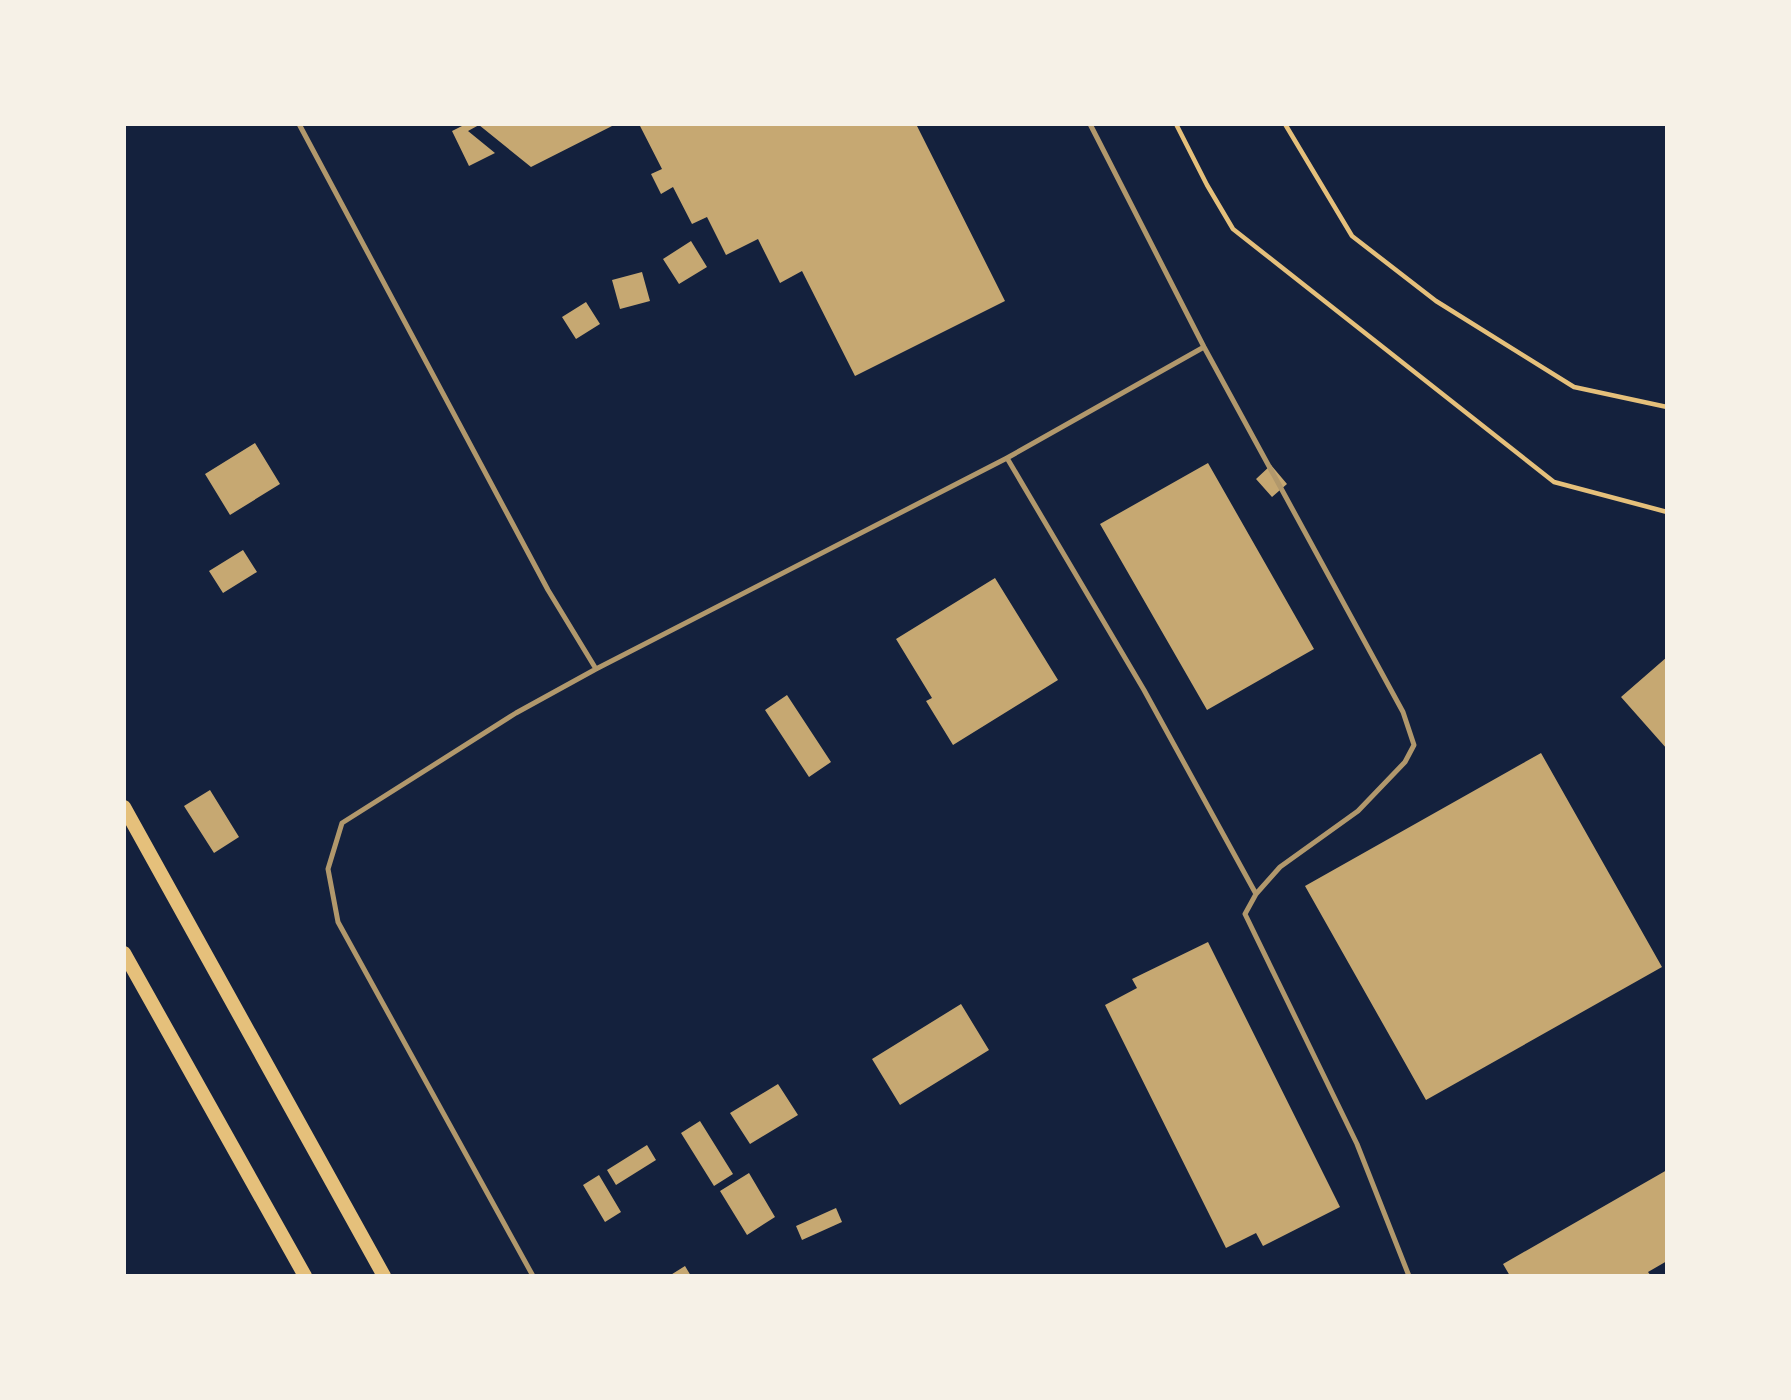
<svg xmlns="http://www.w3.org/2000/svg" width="1791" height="1400" font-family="Quicksand,sans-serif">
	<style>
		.building { fill: #c6a872 }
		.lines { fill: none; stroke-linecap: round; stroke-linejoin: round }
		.path { stroke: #e5c07b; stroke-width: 4.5 }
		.service { stroke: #b1986c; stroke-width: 5 }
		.secondary { stroke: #e5c07b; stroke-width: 14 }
	</style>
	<rect width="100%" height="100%" fill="#14213d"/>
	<!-- building -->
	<path class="building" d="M 466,124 L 616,124 L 531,167 L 479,125 L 468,131 L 495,153 L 469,166 L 452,131 Z
		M 639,124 L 916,124 L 1005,301 L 855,376 L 802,271 L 780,283 L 758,239 L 726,255 L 707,217 L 692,224 L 673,187 L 661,194 L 651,174 L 662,169 Z
		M 691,241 L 707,267 L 679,284 L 663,259 Z
		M 642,272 L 650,301 L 620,309 L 612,280 Z
		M 586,302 L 600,324 L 576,339 L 562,317 Z
		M 255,443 L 280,484 L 230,515 L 205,474 Z
		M 1208,463 L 1314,649 L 1207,710 L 1100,524 Z
		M 1271,465 L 1287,484 L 1272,497 L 1256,479 Z
		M 243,550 L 257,572 L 223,593 L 209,571 Z
		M 995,578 L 1058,680 L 953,745 L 926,701 L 932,698 L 896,639 Z
		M 1667,657 L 1667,749 L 1621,697 Z
		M 787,695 L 831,762 L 809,777 L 765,710 Z
		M 1541,753 L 1662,967 L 1426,1100 L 1305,886 Z
		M 210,790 L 239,837 L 214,853 L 184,806 Z
		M 1208,942 L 1340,1207 L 1263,1246 L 1256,1233 L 1226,1248 L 1105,1005 L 1137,988 L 1132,979 Z
		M 961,1004 L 989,1050 L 900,1105 L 872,1059 Z
		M 778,1084 L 798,1115 L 750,1144 L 730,1113 Z
		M 700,1121 L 733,1174 L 714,1186 L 681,1133 Z
		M 647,1145 L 656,1160 L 616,1185 L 607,1170 Z
		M 1667,1170 L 1667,1261 L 1648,1272 L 1651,1276 L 1510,1276 L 1503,1264 Z
		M 749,1173 L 775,1217 L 747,1235 L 720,1191 Z
		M 599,1175 L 621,1212 L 605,1222 L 583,1185 Z
		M 836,1208 L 842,1222 L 802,1240 L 796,1226 Z
		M 685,1266 L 691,1276 L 669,1276 Z"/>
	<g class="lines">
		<!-- path -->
		<path class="path" d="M 1176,124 L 1207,185 L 1233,229 L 1554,482 L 1667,512
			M 1285,124 L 1352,236 L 1436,301 L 1574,387 L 1667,407"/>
		<!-- service -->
		<path class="service" d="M 299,124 L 548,590 L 596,669
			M 1090,124 L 1204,347 L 1403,712 L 1414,745 L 1405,762 L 1358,811 L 1280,867 L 1256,894 L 1245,914 L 1357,1144 L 1409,1276
			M 1007,458 L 1144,690 L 1256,894
			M 533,1276 L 338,922 L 328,869 L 342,823 L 516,713 L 596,669 L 1007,458 L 1204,347"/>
		<!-- secondary -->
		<path class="secondary" d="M 124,807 L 384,1276
			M 124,953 L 305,1276"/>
	</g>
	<!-- border -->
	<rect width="1791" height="1400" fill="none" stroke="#f6f1e7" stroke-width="252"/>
</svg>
